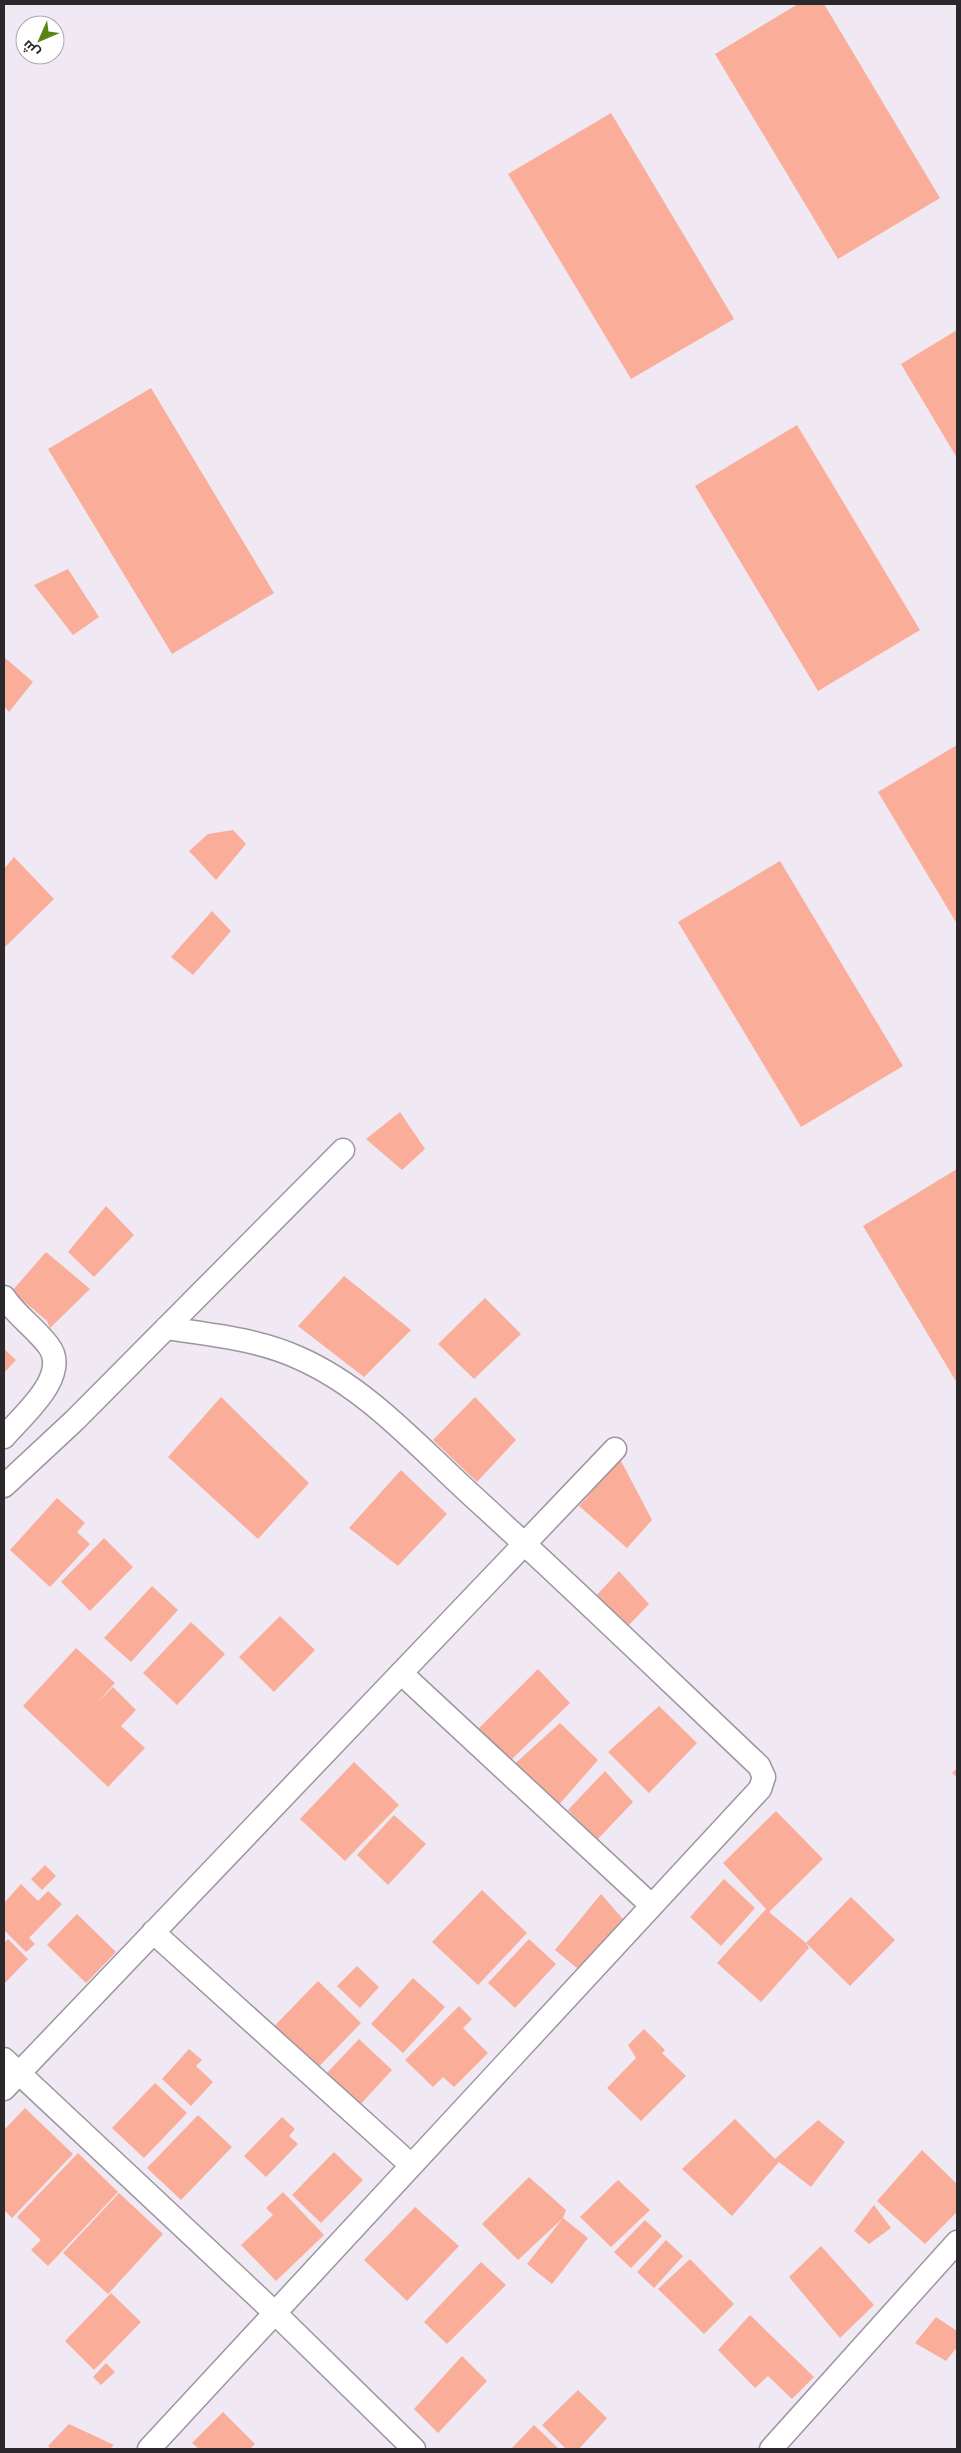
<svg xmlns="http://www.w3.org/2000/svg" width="961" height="2453" font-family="'Public Sans',Cairo,sans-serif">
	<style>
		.building { fill: #faad99 }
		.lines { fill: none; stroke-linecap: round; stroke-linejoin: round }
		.minor-casing { stroke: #9d96a0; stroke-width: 25 }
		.minor { stroke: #fff; stroke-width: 22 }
	</style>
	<rect width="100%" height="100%" fill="#f0e9f4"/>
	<!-- building -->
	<path class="building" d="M 798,4 L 824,4 L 940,198 L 838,259 L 715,54 Z
		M 611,113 L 734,319 L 631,379 L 508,174 Z
		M 957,330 L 957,458 L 901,364 Z
		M 151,388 L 274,593 L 172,654 L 48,449 Z
		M 797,425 L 920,630 L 818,691 L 695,486 Z
		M 68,569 L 99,617 L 73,635 L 34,585 Z
		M 4,657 L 33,682 L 9,712 L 4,706 Z
		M 957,745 L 957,924 L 878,792 Z
		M 233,830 L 246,844 L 216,880 L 189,851 L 208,834 Z
		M 14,857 L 54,899 L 4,948 L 4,869 Z
		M 780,861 L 903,1066 L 801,1127 L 678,922 Z
		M 212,911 L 231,931 L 193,975 L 171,957 Z
		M 400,1112 L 425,1149 L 402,1170 L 366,1139 Z
		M 957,1169 L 957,1383 L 863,1226 Z
		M 106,1206 L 134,1235 L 94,1277 L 68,1252 Z
		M 46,1252 L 90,1289 L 50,1328 L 47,1321 L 12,1291 Z
		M 344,1276 L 411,1330 L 364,1377 L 298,1326 Z
		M 485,1298 L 521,1334 L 474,1379 L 438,1344 Z
		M 4,1349 L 16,1360 L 4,1373 Z
		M 221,1397 L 309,1483 L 258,1539 L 168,1457 Z
		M 475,1397 L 516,1440 L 477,1482 L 433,1440 Z
		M 620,1459 L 652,1520 L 627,1548 L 579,1506 Z
		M 401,1470 L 447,1514 L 398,1566 L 349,1528 Z
		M 57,1498 L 85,1523 L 77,1532 L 90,1544 L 50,1587 L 10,1550 Z
		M 104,1538 L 133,1567 L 90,1611 L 61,1582 Z
		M 619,1571 L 649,1604 L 628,1626 L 595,1597 Z
		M 152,1586 L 178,1610 L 131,1662 L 104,1638 Z
		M 280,1616 L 315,1650 L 274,1692 L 239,1657 Z
		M 191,1622 L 225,1654 L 177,1705 L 143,1673 Z
		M 76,1648 L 115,1683 L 97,1703 L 113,1687 L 136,1710 L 121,1726 L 145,1748 L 108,1787 L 23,1706 Z
		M 538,1669 L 570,1703 L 511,1760 L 477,1730 Z
		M 659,1706 L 697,1743 L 649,1793 L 608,1752 Z
		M 560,1723 L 598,1760 L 556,1808 L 510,1768 Z
		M 354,1762 L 399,1805 L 345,1861 L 300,1819 Z
		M 957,1768 L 957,1777 L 952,1773 Z
		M 605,1771 L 633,1802 L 597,1840 L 568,1810 Z
		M 776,1811 L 823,1859 L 769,1912 L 806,1943 L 851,1897 L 895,1940 L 850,1986 L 806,1943 L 809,1948 L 761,2002 L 717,1963 L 766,1909 L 723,1863 Z
		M 394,1815 L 426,1844 L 388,1885 L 357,1855 Z
		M 45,1865 L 56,1876 L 42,1890 L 31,1879 Z
		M 724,1879 L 755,1908 L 721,1946 L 690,1917 Z
		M 21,1884 L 38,1901 L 48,1891 L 62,1904 L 29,1938 L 35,1944 L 26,1952 L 4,1930 L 4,1903 Z
		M 482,1890 L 527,1933 L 478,1985 L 432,1942 Z
		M 601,1894 L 623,1919 L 578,1969 L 555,1950 Z
		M 77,1914 L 116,1952 L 86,1983 L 47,1945 Z
		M 8,1939 L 28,1959 L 4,1984 L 4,1943 Z
		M 529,1939 L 556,1964 L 515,2008 L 488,1983 Z
		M 357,1966 L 379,1987 L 360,2008 L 337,1986 Z
		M 413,1978 L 445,2007 L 403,2053 L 371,2024 Z
		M 318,1981 L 361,2023 L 304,2082 L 261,2040 Z
		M 459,2006 L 472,2019 L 463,2028 L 488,2053 L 454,2087 L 443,2077 L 433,2087 L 405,2060 Z
		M 644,2029 L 665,2050 L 662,2053 L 686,2076 L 641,2121 L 607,2088 L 636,2058 L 628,2045 Z
		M 359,2039 L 392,2070 L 358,2107 L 324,2076 Z
		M 189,2049 L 202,2060 L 196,2066 L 213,2082 L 191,2106 L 162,2079 Z
		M 155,2083 L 187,2113 L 144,2158 L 112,2128 Z
		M 25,2108 L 73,2154 L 12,2218 L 4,2210 L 4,2130 Z
		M 198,2115 L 232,2147 L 181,2200 L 147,2168 Z
		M 282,2117 L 295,2129 L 289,2136 L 298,2144 L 266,2177 L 244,2156 Z
		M 735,2119 L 775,2159 L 818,2120 L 845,2142 L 811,2187 L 779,2162 L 732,2216 L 682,2169 Z
		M 922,2150 L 957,2184 L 957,2212 L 925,2244 L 877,2201 Z
		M 334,2152 L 363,2180 L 321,2223 L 292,2195 Z
		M 78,2153 L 118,2192 L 48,2266 L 31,2250 L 41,2240 L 17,2217 Z
		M 529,2177 L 566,2210 L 563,2218 L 518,2260 L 482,2224 Z
		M 618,2180 L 650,2210 L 611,2247 L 580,2217 Z
		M 283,2192 L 324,2235 L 276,2281 L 241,2245 L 273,2215 L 266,2208 Z
		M 119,2193 L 163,2234 L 108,2294 L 63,2253 Z
		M 874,2205 L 891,2228 L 869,2244 L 854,2231 Z
		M 415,2207 L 459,2246 L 407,2301 L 364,2260 Z
		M 563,2218 L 588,2238 L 552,2284 L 527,2264 Z
		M 645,2220 L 662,2236 L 631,2268 L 614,2252 Z
		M 666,2240 L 683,2256 L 654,2288 L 637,2272 Z
		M 821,2246 L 874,2305 L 840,2338 L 789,2277 Z
		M 690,2259 L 734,2304 L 704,2334 L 658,2289 Z
		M 481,2262 L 506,2285 L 447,2344 L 424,2322 Z
		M 111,2293 L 141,2322 L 94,2370 L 65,2341 Z
		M 750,2315 L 814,2377 L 792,2399 L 768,2376 L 755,2388 L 718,2350 Z
		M 936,2317 L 957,2331 L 957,2347 L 946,2361 L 915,2343 Z
		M 462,2356 L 487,2381 L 438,2433 L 414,2409 Z
		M 106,2363 L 115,2372 L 101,2385 L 93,2377 Z
		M 578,2390 L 607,2418 L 579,2449 L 566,2449 L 542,2425 Z
		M 223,2412 L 255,2444 L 250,2449 L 199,2449 L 192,2443 Z
		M 69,2424 L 114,2445 L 110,2449 L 51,2449 L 48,2446 Z
		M 534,2425 L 559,2449 L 511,2449 Z"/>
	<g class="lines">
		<defs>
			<path id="minor" d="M 4,1297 C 16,1315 35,1328 48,1345 C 72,1375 22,1416 4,1437
				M 4,1486 L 75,1420 L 343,1150
				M 401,1673 L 651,1905
				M 153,1932 L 411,2165
				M 4,2059 L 275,2313 L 414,2449
				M 4,2089 L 615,1449
				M 149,2449 L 760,1789 L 764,1777 L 759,1766 C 662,1674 566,1581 467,1491 C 415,1443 365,1387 299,1358 C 258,1339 211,1335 166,1328
				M 771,2449 L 957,2242"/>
		</defs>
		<!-- minor casing -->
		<use href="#minor" class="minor-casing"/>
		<!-- minor -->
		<use href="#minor" class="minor"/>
	</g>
	<!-- border -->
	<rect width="961" height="2453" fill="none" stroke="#2b282c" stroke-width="10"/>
	<!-- north arrow -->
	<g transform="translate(40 40) rotate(225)"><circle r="24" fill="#ffffff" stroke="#aaa9ab"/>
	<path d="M0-4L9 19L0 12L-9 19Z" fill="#598410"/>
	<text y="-8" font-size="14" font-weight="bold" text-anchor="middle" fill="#2b282c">ش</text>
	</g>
</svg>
